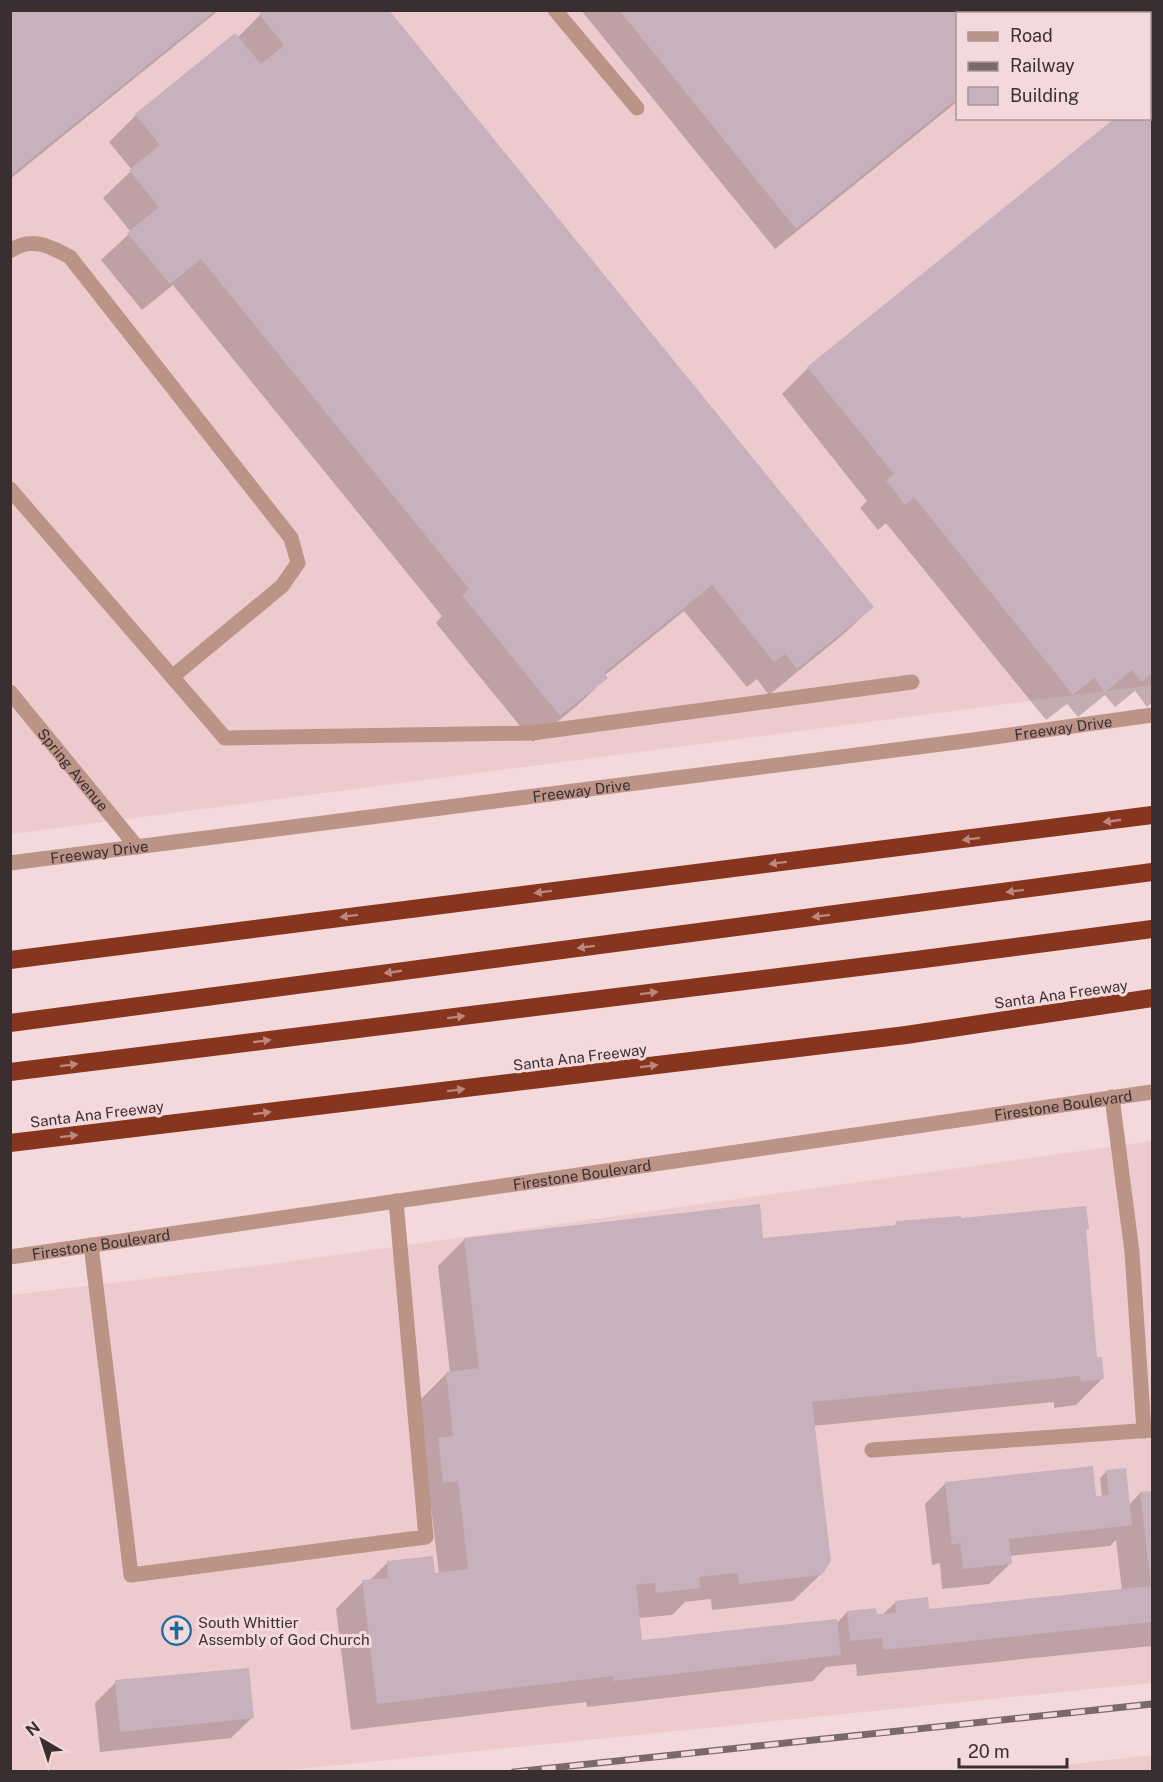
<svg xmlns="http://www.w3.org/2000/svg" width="1163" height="1782" font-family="'Public Sans',sans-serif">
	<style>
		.built { fill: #edcace; fill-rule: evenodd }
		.shadow { fill: #0003 }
		.building { fill: #c7b1bd }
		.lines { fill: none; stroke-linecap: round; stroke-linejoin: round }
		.service { stroke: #bc9387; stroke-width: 15 }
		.minor { stroke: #bc9387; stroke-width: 15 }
		.tertiary { stroke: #bc9387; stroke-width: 15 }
		.motorway { stroke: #86351f; stroke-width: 18 }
		.rail-casing { stroke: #7a696b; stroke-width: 7 }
		.rail { stroke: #f4d9dc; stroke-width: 4.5; stroke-dasharray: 14; stroke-linecap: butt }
		.oneway { fill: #bd877e }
		.labels { text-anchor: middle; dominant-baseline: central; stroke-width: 6; stroke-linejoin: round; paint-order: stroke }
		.street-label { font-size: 15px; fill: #3a2f30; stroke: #f4d9dc }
		.poi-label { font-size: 15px; fill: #3a2f30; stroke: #f4d9dc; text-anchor: start }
	</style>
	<rect width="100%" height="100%" fill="#f4d9dc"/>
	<!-- built -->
	<path class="built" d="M 10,11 L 1152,11 L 1152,685 L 11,834 ZM 958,14 L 1150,14 L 1150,118 L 958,118 Z
		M 1152,1141 L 1152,1683 L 280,1771 L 11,1771 L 10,1295 L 264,1265 Z
		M 1152,1755 L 1152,1771 L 1013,1771 Z"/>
	<!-- shadow -->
	<path class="shadow" d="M 10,10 L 219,10 L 10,179 Z
		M 265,10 L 872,607 L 845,633 L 769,695 L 757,679 L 747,687 L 684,611 L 604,676 L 606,678 L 579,704 L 533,742 L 436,623 L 442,616 L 173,285 L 142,310 L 101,260 L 131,232 L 103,198 L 132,170 L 109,142 L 136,115 L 235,35 L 237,38 Z
		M 581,10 L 1068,10 L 1065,14 L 958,14 L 958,101 L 775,249 Z
		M 1152,91 L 1152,703 L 1147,707 L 1135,691 L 1115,707 L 1105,695 L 1078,717 L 1067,704 L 1046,720 L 886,523 L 878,530 L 860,508 L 867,501 L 782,394 L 808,368 L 1150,118 L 1150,93 Z
		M 960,1220 L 1087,1229 L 1084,1231 L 1096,1358 L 1103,1378 L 1076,1405 L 1054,1408 L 1054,1402 L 813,1426 L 821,1574 L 793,1601 L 712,1610 L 711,1599 L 685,1602 L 672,1615 L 638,1618 L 641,1642 L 836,1624 L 847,1612 L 882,1615 L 896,1602 L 928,1610 L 1122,1591 L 1116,1540 L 1110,1546 L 1009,1556 L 1010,1564 L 989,1584 L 942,1589 L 940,1563 L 932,1565 L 925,1504 L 946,1483 L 1095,1497 L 1102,1497 L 1100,1478 L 1107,1471 L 1129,1505 L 1140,1493 L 1152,1492 L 1152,1646 L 857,1676 L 856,1664 L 826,1667 L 813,1681 L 587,1707 L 586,1702 L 351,1730 L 336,1609 L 363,1582 L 369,1581 L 387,1563 L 439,1574 L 431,1507 L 417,1509 L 420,1400 L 447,1373 L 450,1373 L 438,1266 L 465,1239 L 762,1240 L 892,1227 L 897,1223 Z
		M 116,1682 L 252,1718 L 231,1738 L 100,1752 L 95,1703 Z"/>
	<!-- building -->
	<path class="building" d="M 10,10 L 216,10 L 10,176 Z
		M 263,10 L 389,10 L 874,607 L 797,669 L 785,654 L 774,662 L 712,585 L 604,673 L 608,678 L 560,716 L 462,595 L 469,589 L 201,259 L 170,284 L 127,233 L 159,207 L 129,170 L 160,145 L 135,114 L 235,33 L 261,64 L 284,45 L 259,14 Z
		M 619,10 L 1066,10 L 1062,14 L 958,14 L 958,98 L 796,229 Z
		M 1152,89 L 1152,673 L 1142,682 L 1132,670 L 1105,692 L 1094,678 L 1073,695 L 914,497 L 905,505 L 886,480 L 894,474 L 807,367 L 1115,118 L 1150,118 L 1150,91 Z
		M 760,1204 L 763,1238 L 896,1225 L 896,1221 L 961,1216 L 961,1218 L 1086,1206 L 1089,1229 L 1086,1229 L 1097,1357 L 1102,1357 L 1104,1379 L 1081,1382 L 1080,1376 L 812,1402 L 831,1561 L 822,1575 L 739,1584 L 738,1573 L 699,1577 L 700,1588 L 656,1593 L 655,1583 L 636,1585 L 642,1640 L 837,1619 L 841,1655 L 613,1681 L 613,1676 L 377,1704 L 362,1580 L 388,1578 L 387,1561 L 433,1556 L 435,1573 L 468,1569 L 458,1481 L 443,1483 L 438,1438 L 453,1436 L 446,1372 L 479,1368 L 464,1238 Z
		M 1093,1466 L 1096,1496 L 1109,1495 L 1106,1470 L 1126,1468 L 1132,1525 L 1009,1539 L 1012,1564 L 963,1569 L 960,1543 L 952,1545 L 945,1482 Z
		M 1152,1491 L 1152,1622 L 884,1650 L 882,1638 L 850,1641 L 847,1611 L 876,1608 L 877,1614 L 896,1613 L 895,1601 L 928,1597 L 929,1609 L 1151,1586 L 1140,1492 Z
		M 249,1668 L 254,1718 L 120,1732 L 115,1680 Z"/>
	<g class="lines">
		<!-- service -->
		<path class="service" d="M 555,10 L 637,108
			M 10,251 C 31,236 50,246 70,257 L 291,538 L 298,563 L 282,586 L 172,677
			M 10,489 L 225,738 L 532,733 L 912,682
			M 1112,1097 L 1132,1252 L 1144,1431
			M 91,1245 L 131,1575 L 426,1537 L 396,1201
			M 872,1450 L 1152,1430"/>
		<!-- minor -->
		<path class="minor" id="s1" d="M 10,692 L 137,847"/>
		<!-- tertiary -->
		<g class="tertiary">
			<path id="s2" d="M 10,863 L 973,740 L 1152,715"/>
			<path id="s3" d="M 10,1257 L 1152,1092"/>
		</g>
		<!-- motorway -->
		<path class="motorway" d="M 10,960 L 1152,815
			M 10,1023 L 1152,872
			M 10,1072 L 916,960 L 1152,929
			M 10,1143 L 906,1035 L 1152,998"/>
		<defs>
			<path id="rail" d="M 514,1772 L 1152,1704"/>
		</defs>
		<!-- rail casing -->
		<use href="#rail" class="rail-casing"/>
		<!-- rail -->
		<use href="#rail" class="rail"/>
	</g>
	<!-- one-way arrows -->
	<defs><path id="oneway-solid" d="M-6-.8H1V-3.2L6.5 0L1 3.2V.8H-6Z" transform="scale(1.5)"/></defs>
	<g class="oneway">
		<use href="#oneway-solid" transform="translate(1112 821) rotate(172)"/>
		<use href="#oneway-solid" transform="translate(971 839) rotate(173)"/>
		<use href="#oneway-solid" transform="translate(778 863) rotate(173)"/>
		<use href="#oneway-solid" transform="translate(1015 891) rotate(173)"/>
		<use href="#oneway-solid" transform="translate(543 892) rotate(173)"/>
		<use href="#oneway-solid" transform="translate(349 916) rotate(173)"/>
		<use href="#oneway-solid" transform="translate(821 916) rotate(173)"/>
		<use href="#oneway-solid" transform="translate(586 947) rotate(173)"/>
		<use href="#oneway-solid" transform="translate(393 972) rotate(172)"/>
		<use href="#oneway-solid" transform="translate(649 993) rotate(-7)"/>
		<use href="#oneway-solid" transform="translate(456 1017) rotate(-7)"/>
		<use href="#oneway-solid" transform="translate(262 1041) rotate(-7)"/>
		<use href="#oneway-solid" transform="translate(69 1065) rotate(-7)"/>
		<use href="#oneway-solid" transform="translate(649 1066) rotate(-7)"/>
		<use href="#oneway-solid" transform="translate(456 1090) rotate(-7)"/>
		<use href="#oneway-solid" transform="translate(262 1113) rotate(-7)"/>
		<use href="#oneway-solid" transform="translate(69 1136) rotate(-7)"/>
	</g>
	<!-- icons -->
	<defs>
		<symbol id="church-ring" viewBox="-11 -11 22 22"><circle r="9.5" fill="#f4d9dc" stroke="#1b6a9c" stroke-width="1.5"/><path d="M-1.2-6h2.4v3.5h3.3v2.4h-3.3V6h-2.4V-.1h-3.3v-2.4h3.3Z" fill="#1b6a9c"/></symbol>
	</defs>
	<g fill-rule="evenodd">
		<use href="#church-ring" x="160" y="1614" width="33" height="33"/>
	</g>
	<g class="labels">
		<!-- street labels -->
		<g class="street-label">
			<text stroke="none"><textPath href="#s2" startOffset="1062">Freeway Drive</textPath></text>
			<text stroke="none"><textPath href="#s1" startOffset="100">Spring Avenue</textPath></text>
			<text stroke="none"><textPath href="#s2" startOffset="576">Freeway Drive</textPath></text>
			<text stroke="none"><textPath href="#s2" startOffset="90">Freeway Drive</textPath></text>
			<text transform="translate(1061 994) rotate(-8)">Santa Ana Freeway</text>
			<text transform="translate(580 1057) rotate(-7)">Santa Ana Freeway</text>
			<text stroke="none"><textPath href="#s3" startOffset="1064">Firestone Boulevard</textPath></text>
			<text transform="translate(97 1114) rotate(-7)">Santa Ana Freeway</text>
			<text stroke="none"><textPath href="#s3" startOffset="578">Firestone Boulevard</textPath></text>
			<text stroke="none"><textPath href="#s3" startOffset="92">Firestone Boulevard</textPath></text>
		</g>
		<!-- poi labels -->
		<g class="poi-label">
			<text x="198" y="1622">South Whittier<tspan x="198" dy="17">Assembly of God Church</tspan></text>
		</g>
	</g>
	<!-- border -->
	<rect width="1163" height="1782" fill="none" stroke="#3a2f30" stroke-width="24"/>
	<!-- legend -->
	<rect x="956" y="12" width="195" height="108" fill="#f4d9dc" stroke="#aa9597" stroke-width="1.5"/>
	<rect x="968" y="32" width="30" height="9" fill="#bc9387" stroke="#aa9597" stroke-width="1.5"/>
	<text x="1010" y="42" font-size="18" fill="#3a2f30">Road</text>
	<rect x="968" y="62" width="30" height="9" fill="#7a696b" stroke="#aa9597" stroke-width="1.5"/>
	<text x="1010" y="72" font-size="18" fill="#3a2f30">Railway</text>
	<rect x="968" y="87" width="30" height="18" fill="#c7b1bd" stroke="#aa9597" stroke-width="1.5"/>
	<text x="1010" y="102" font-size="18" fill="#3a2f30">Building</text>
	<!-- north arrow -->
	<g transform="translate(42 1740) rotate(321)" stroke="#f4d9dc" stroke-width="4.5" paint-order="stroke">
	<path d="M0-4.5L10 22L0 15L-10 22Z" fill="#3a2f30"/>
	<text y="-9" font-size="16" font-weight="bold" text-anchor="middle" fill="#3a2f30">N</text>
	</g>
	<!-- scale -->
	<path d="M959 1758v9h108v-9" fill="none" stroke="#3a2f30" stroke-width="3"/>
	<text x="968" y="1758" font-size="18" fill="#3a2f30" stroke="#f4d9dc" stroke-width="4.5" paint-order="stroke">20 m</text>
</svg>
